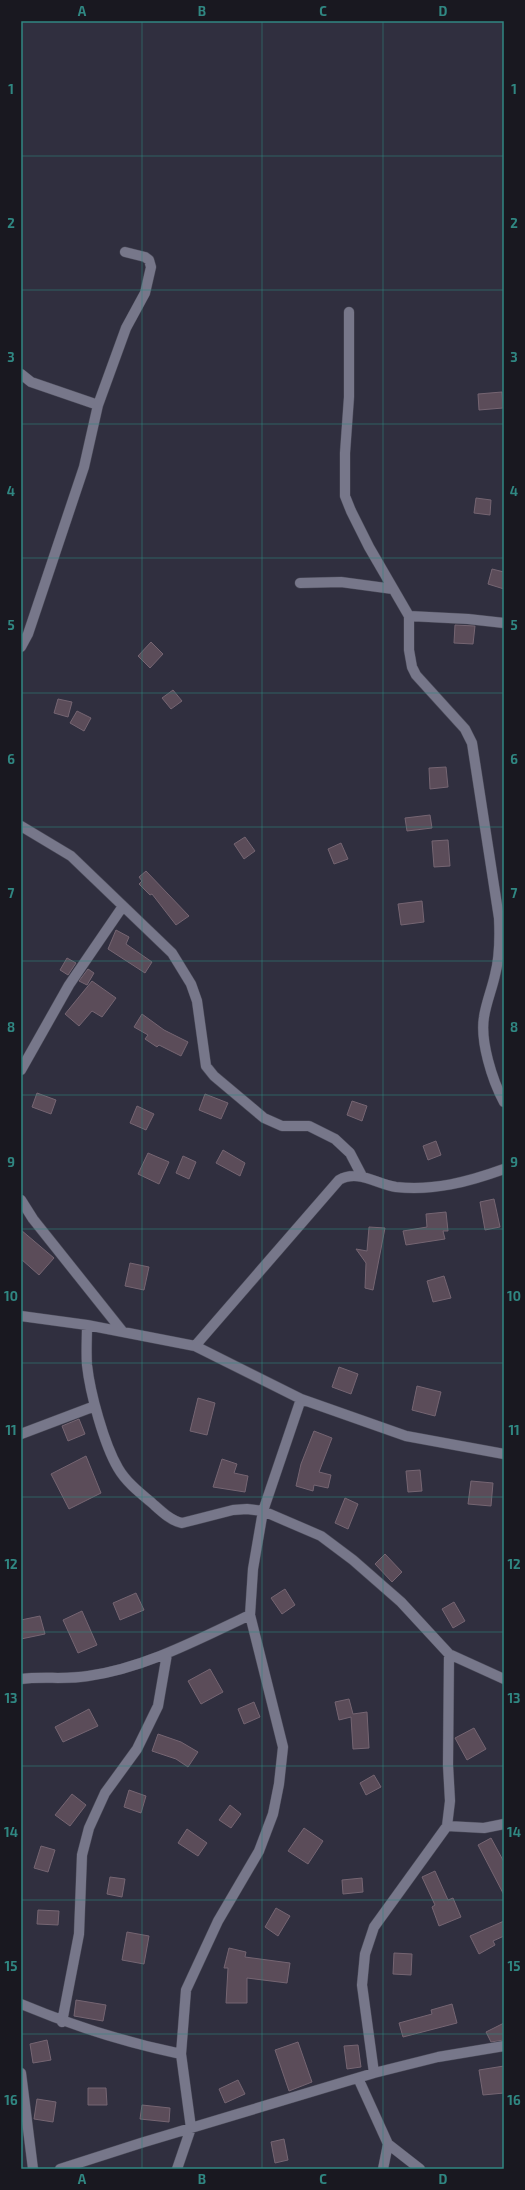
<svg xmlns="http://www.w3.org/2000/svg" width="525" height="2190" font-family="'Exo 2',sans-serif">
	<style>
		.building { fill: #5b4c59; stroke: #756572 }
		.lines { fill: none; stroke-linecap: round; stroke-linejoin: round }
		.street-casing { stroke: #4a4a58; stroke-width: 11 }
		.street { stroke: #77778a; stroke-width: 10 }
		.grid { fill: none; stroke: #308782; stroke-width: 1; stroke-opacity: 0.55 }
		.neatline { fill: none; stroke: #308782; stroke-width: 1.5 }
		.grid-label { font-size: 13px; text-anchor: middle; font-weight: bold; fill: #308782 }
	</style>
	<rect width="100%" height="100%" fill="#302f3f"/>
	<!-- building -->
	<path class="building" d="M 502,392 L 503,408 L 479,410 L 478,394 Z
		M 476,498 L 491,500 L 490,515 L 474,513 Z
		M 492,569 L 504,572 L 504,589 L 488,584 Z
		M 455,625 L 475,626 L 473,644 L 454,643 Z
		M 151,642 L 163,654 L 150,668 L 138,656 Z
		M 173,690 L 182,701 L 171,709 L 162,698 Z
		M 58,699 L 72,702 L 68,717 L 54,713 Z
		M 77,711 L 91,718 L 84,731 L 70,723 Z
		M 446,767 L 448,787 L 430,789 L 429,768 Z
		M 430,815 L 432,828 L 407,831 L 405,818 Z
		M 245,837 L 255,851 L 244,859 L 234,844 Z
		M 448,840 L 450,866 L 434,867 L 432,841 Z
		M 341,843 L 348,859 L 334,864 L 328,849 Z
		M 146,871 L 189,916 L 176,925 L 152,894 L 150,895 L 139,884 L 142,881 L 139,877 Z
		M 422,901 L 424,922 L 401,925 L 398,904 Z
		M 116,930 L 129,937 L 126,944 L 152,962 L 145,973 L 108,949 Z
		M 67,958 L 76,963 L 68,975 L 60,970 Z
		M 88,969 L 94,973 L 87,985 L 79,981 Z
		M 92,981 L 116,998 L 102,1017 L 92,1011 L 79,1026 L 65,1014 Z
		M 142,1014 L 164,1030 L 188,1042 L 181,1056 L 159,1045 L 157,1047 L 145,1039 L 148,1035 L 134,1027 Z
		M 37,1093 L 56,1100 L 51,1114 L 32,1107 Z
		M 205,1094 L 228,1103 L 221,1119 L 199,1110 Z
		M 352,1101 L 367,1106 L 362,1121 L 347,1115 Z
		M 137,1106 L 154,1114 L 146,1130 L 130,1123 Z
		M 436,1141 L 441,1155 L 428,1160 L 423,1146 Z
		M 223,1150 L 245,1163 L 240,1176 L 216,1163 Z
		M 148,1153 L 169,1162 L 159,1184 L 138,1174 Z
		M 183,1156 L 196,1162 L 189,1179 L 176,1173 Z
		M 494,1199 L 500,1227 L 485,1230 L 480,1202 Z
		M 446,1212 L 448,1231 L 443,1231 L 445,1239 L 406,1245 L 403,1231 L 427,1227 L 426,1214 Z
		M 369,1227 L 385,1228 L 373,1290 L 365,1288 L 366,1263 L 356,1249 L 367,1251 Z
		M 21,1230 L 54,1258 L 39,1275 L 21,1259 Z
		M 130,1263 L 149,1267 L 144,1290 L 125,1286 Z
		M 444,1276 L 451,1298 L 433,1302 L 427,1281 Z
		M 339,1367 L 358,1374 L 351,1394 L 332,1387 Z
		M 417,1386 L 441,1392 L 435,1416 L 412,1410 Z
		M 198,1398 L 215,1403 L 207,1435 L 190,1431 Z
		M 79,1419 L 85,1434 L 68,1441 L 62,1426 Z
		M 314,1431 L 332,1438 L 319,1472 L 331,1475 L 328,1488 L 314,1485 L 313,1491 L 296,1486 L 301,1464 Z
		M 86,1456 L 101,1493 L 69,1509 L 51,1474 Z
		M 222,1459 L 237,1464 L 234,1473 L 248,1476 L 245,1492 L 213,1487 Z
		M 420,1470 L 422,1491 L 408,1492 L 406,1471 Z
		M 471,1481 L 493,1483 L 491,1506 L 468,1504 Z
		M 345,1498 L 358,1504 L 348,1529 L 335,1523 Z
		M 385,1554 L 402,1572 L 392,1582 L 375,1564 Z
		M 285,1589 L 295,1605 L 282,1614 L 271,1598 Z
		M 136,1593 L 144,1610 L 120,1620 L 113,1603 Z
		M 454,1602 L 465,1621 L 453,1628 L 442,1609 Z
		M 82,1611 L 97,1645 L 78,1653 L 63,1620 Z
		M 40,1616 L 45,1634 L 21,1639 L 21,1620 Z
		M 210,1669 L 223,1692 L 201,1704 L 188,1681 Z
		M 349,1699 L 353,1714 L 367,1712 L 369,1748 L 353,1749 L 351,1717 L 339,1720 L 335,1702 Z
		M 254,1702 L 260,1717 L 244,1724 L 238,1709 Z
		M 89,1709 L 98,1726 L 63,1742 L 55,1727 Z
		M 474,1728 L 486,1749 L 467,1760 L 455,1738 Z
		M 158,1734 L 181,1742 L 198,1752 L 188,1767 L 176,1759 L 152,1751 Z
		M 374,1775 L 381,1787 L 366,1795 L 360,1783 Z
		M 129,1790 L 146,1796 L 141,1813 L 124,1807 Z
		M 72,1794 L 86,1805 L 70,1826 L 55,1815 Z
		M 230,1805 L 241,1814 L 231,1828 L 219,1820 Z
		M 304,1828 L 323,1841 L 308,1864 L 288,1851 Z
		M 187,1829 L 207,1843 L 198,1856 L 178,1843 Z
		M 491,1838 L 504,1862 L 504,1895 L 478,1845 Z
		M 41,1846 L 55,1850 L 48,1872 L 34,1868 Z
		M 435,1871 L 448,1900 L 453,1898 L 461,1917 L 439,1926 L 432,1907 L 435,1905 L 422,1877 Z
		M 110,1877 L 125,1879 L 122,1897 L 107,1894 Z
		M 362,1878 L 363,1892 L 343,1894 L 342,1880 Z
		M 276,1908 L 290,1916 L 278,1936 L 265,1927 Z
		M 38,1910 L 59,1911 L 58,1925 L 37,1924 Z
		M 504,1921 L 504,1936 L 493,1941 L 495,1945 L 479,1954 L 470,1936 Z
		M 127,1932 L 149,1936 L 144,1964 L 122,1960 Z
		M 229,1948 L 246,1952 L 245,1957 L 290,1963 L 287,1983 L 247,1978 L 247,2003 L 226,2003 L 228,1968 L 224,1968 Z
		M 394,1953 L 412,1954 L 411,1975 L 393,1974 Z
		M 76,2000 L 106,2005 L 103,2021 L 74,2016 Z
		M 452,2004 L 457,2023 L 403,2037 L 399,2023 L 432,2014 L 431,2010 Z
		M 504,2023 L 504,2040 L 491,2042 L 486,2032 Z
		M 47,2040 L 51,2060 L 33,2063 L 30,2044 Z
		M 298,2042 L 312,2082 L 289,2091 L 275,2050 Z
		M 358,2045 L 361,2067 L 347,2069 L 344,2046 Z
		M 504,2066 L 504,2093 L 483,2095 L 479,2070 Z
		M 238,2080 L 245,2094 L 225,2103 L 219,2089 Z
		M 88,2088 L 106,2088 L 107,2105 L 88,2105 Z
		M 37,2099 L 56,2102 L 53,2122 L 34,2119 Z
		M 142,2105 L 170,2108 L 169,2122 L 140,2119 Z
		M 284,2139 L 288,2160 L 275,2163 L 271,2142 Z"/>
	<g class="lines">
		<defs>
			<path id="street" d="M 349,312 L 349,397 L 345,453 L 345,496 L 351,511 L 369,547 L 409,616 L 409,650 L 412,667 L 416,675 L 465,729 L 472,743 L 499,918 C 500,938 500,956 495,975 C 492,989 486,1003 484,1017 C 480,1041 492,1080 504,1102
				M 21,374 L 31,382 L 98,405 L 84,467 L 28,634 L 21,647
				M 98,405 L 126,328 L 145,293 L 151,267 L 149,260 L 145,257 L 125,252
				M 300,583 L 341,582 L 393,589
				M 409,616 L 468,619 L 504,623
				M 21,826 L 71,856 L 172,953 L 191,984 L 197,1001 L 206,1066 L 214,1076 L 264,1118 L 282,1126 L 309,1126 L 335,1139 L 350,1153 L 362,1176
				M 21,1070 L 69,985 L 123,906
				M 21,1200 L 33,1219 L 123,1332
				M 21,1316 L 87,1325 L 195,1346 L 301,1399 L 406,1436 L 504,1454
				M 87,1325 C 87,1338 86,1352 87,1365 C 90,1393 104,1444 118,1468 C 126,1482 140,1493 152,1503 C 161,1511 171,1521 182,1523 L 233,1510 L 247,1509 L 263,1511 L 321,1536 L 353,1560 L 401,1602 L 449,1654 L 504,1679
				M 195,1346 L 339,1180 C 358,1169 376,1184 396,1187 C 434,1191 468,1182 504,1169
				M 21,1434 L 95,1406
				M 21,1679 C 43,1676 66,1680 88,1676 C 145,1668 199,1639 250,1615
				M 447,1826 L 484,1828 L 504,1824
				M 21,2004 C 76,2027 123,2042 181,2054
				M 62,2022 L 79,1934 L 82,1855 L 89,1828 L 105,1793 L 137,1749 L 158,1706 L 167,1654
				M 21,2073 L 33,2169
				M 374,2073 L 362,1985 L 365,1954 L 374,1927 L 447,1826 L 450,1801 L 448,1765 L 449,1654
				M 358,2078 L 388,2144 L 420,2169
				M 60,2169 L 141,2143 L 374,2073 L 438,2057 L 504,2046
				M 177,2169 L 191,2128 L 181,2054 L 186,1990 L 218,1921 L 259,1851 L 273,1814 L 279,1784 L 283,1747 L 250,1615 L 253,1569 L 263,1511 L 301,1399
				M 383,2169 L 388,2144"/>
		</defs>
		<!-- street casing -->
		<use href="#street" class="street-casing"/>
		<!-- street -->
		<use href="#street" class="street"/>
	</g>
	<!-- grid -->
	<path class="grid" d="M 142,21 L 142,2169M 262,21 L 262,2169M 383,21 L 383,2169M 21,156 L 504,156M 21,290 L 504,290M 21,424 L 504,424M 21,558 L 504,558M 21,693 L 504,693M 21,827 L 504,827M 21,961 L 504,961M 21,1095 L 504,1095M 21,1229 L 504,1229M 21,1363 L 504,1363M 21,1497 L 504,1497M 21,1632 L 504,1632M 21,1766 L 504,1766M 21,1900 L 504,1900M 21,2034 L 504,2034"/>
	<!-- border -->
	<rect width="525" height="2190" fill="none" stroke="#191820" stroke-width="44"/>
	<rect x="22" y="22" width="481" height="2146" class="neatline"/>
	<g class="grid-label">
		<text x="82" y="16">A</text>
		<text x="202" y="16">B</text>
		<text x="323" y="16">C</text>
		<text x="443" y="16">D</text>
		<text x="11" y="94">1</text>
		<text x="514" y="94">1</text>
		<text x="11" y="228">2</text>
		<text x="514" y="228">2</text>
		<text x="11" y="362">3</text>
		<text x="514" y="362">3</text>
		<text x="11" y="496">4</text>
		<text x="514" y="496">4</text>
		<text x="11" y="630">5</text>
		<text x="514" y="630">5</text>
		<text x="11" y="764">6</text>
		<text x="514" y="764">6</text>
		<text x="11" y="898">7</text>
		<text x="514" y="898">7</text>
		<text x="11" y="1032">8</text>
		<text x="514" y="1032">8</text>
		<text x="11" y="1167">9</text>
		<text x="514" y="1167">9</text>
		<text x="11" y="1301">10</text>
		<text x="514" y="1301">10</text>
		<text x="11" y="1435">11</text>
		<text x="514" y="1435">11</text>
		<text x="11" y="1569">12</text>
		<text x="514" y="1569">12</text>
		<text x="11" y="1703">13</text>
		<text x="514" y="1703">13</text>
		<text x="11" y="1837">14</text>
		<text x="514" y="1837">14</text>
		<text x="11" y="1971">15</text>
		<text x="514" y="1971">15</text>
		<text x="11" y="2105">16</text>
		<text x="514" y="2105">16</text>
		<text x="82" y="2184">A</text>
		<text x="202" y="2184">B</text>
		<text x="323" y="2184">C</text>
		<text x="443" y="2184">D</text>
	</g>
</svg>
